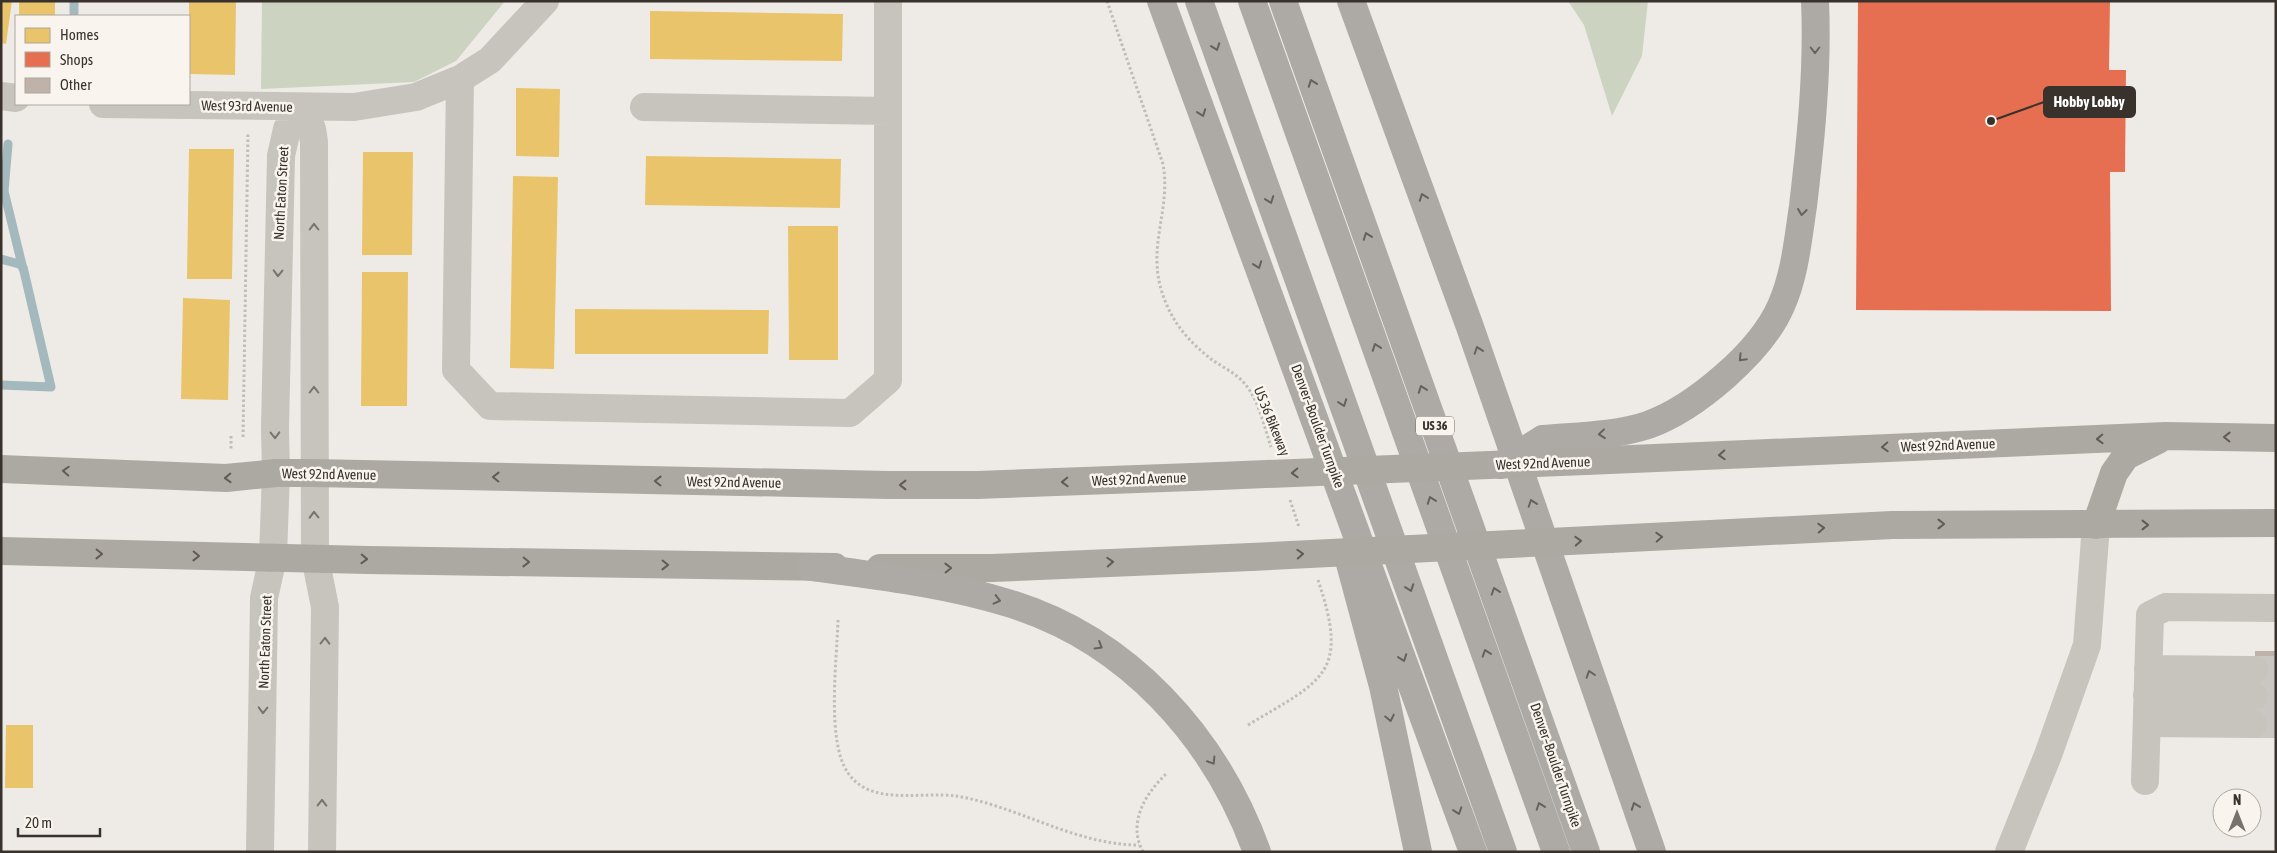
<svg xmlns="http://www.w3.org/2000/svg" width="2277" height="853" font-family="'Asap Condensed',sans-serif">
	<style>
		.green { fill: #ccd3c1 }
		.homes { fill: #e9c46a }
		.shops { fill: #e76f51 }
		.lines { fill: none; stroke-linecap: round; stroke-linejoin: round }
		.stream { stroke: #a3b9bd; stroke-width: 9 }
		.building { fill: #bfb2a9 }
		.minor-tunnel { stroke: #cac6c1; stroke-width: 28; stroke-dasharray: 28 14; stroke-linecap: butt }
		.path { stroke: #c0bcb6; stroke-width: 3; stroke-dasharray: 2.5 2.5; stroke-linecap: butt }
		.minor { stroke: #c7c3bd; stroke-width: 28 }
		.major { stroke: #aca8a2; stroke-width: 28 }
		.highway { stroke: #adaaa5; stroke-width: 28 }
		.major-bridge { stroke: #aca8a2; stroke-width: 28 }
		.highway-bridge { stroke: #adaaa5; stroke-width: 28 }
		.oneway { stroke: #67615c }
		.oneway2 { stroke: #78736d }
		.oneway3 { stroke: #615b55 }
		.labels { text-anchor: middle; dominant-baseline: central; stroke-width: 5; stroke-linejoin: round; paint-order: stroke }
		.shield { fill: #f9f5ee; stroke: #726c66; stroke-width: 1 }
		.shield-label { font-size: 12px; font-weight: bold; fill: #38312c }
		.street-label { font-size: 14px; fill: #38312c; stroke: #f9f5ee }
		.leader { fill: none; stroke: #38312c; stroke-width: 2 }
		.callout-dot { fill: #38312c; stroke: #f9f5ee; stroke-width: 2 }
		.callout { fill: #38312c; stroke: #38312c; stroke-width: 2 }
		.callout-label { font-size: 15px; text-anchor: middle; font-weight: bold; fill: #fff }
	</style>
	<rect width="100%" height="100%" fill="#eeebe6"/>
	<!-- green -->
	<path class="green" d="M 262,1 L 505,1 L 456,61 L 414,82 L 261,89 Z
		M 1568,1 L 1648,1 L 1642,56 L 1612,116 L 1584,25 Z"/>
	<!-- homes -->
	<path class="homes" d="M 1,1 L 12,1 L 6,44 L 1,43 Z
		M 19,1 L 55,1 L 55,16 L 19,16 Z
		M 189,1 L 236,1 L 235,75 L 189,74 Z
		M 650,11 L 843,14 L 842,61 L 650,59 Z
		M 516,88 L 560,89 L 559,157 L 516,156 Z
		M 189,149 L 234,149 L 232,279 L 187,279 Z
		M 363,152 L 413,152 L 412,255 L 362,255 Z
		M 646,156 L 841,159 L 840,208 L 645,205 Z
		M 513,176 L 558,177 L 554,369 L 510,368 Z
		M 788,226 L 838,226 L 838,360 L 789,360 Z
		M 362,272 L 408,272 L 407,406 L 361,406 Z
		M 183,298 L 230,300 L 228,400 L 181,399 Z
		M 575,309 L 769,310 L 768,354 L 575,354 Z
		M 6,725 L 33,725 L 33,788 L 5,788 Z"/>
	<!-- shops -->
	<path class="shops" d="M 1858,1 L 2110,1 L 2109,70 L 2126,70 L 2125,172 L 2110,172 L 2111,311 L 1856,310 Z"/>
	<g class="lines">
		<!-- stream -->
		<path class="stream" d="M 74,1 L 74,16
			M 8,144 L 4,191 L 23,269
			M 1,259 L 19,264 L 23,267 L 51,387 L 1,385"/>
	</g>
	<!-- building -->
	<path class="building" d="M 2255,651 L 2276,651 L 2276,738 L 2253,738 Z"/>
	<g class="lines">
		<!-- minor-tunnel -->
		<path class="minor-tunnel" d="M 2254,670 L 2276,670
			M 2254,696 L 2276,696
			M 2253,724 L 2276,724"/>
		<!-- path -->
		<path class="path" d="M 1107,1 L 1163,164 C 1172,213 1143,250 1166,303 C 1175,326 1192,344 1211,359 C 1222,367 1236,373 1245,384 C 1259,401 1264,426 1271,447
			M 231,436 L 231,451
			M 243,437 L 248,133
			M 1290,500 L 1299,527
			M 838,620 C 837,660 826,741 848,773 C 871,807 923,791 956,796 C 1018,806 1075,845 1139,845
			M 1248,725 C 1323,680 1350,674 1318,580
			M 1143,852 C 1127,822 1146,793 1167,773"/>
		<!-- minor -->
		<path class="minor" d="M 460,79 L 456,370 L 490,406 L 850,413 L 888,380 L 888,1
			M 1,96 L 16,98
			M 103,104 L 354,107 L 416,97 L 460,79 L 490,60 L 545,1
			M 302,107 L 312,129 L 314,142 L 315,557 L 325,607 L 322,852
			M 644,107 L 888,111
			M 2148,669 L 2254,670
			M 2147,695 L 2254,696
			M 2147,723 L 2253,724
			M 2145,781 L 2150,615 L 2166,607 L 2276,608
			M 260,852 L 264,598 L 273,557 L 276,473 L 275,429 L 281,156 L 287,129 L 302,107
			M 2009,852 L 2048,755 L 2087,645 L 2096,525"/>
		<!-- major -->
		<path class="major" d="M 1586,461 L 2166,436 L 2276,438
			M 1,469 L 226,478 L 276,473 L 313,473 L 889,485 L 977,485 L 1219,476
			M 2096,525 L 2114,473 L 2126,456 L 2158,440
			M 1610,539 L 1892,525 L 2276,523
			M 1,551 L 368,560 L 835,567
			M 880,568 L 992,568 L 1251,557"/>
		<!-- highway -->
		<path class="highway" d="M 1161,1 L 1473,852
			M 1199,1 L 1503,852
			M 1252,1 L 1556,852
			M 1283,1 L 1586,852
			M 1351,1 L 1470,327 L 1652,852
			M 1543,439 C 1577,436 1615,436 1648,425 C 1695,408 1761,352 1781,306 C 1795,275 1798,239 1803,206 C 1811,138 1818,69 1815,1
			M 1348,556 L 1383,686 L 1418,852
			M 811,567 C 877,576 944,583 1008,603 C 1127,639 1215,736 1257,852"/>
		<!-- major-bridge -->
		<path class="major-bridge" d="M 1219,476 L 1586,461
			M 1251,557 L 1610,539"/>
		<!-- highway-bridge -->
		<path class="highway-bridge" d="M 1501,465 L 1543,439"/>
	</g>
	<!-- one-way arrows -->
	<defs><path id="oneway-chevron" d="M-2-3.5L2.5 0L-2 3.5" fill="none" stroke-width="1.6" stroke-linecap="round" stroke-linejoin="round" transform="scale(1.25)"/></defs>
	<g class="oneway">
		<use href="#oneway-chevron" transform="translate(1216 47) rotate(70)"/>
		<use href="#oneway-chevron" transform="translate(1815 50) rotate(90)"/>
		<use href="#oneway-chevron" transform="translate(1312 83) rotate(-110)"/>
		<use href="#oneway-chevron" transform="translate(1202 113) rotate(70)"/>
		<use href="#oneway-chevron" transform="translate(1423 197) rotate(-110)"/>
		<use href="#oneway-chevron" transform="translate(1270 200) rotate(70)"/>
		<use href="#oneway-chevron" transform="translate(1802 212) rotate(97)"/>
		<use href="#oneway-chevron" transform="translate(1367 236) rotate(-110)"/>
		<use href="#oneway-chevron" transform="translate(1258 265) rotate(70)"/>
		<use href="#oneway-chevron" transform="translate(1376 347) rotate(-110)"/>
		<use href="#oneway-chevron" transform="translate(1478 350) rotate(-109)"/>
		<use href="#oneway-chevron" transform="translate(1742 358) rotate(134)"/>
		<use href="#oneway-chevron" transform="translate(1422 389) rotate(-110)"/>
		<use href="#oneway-chevron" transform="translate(1343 403) rotate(70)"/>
		<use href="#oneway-chevron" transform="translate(1602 434) rotate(174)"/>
		<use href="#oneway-chevron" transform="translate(1431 500) rotate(-110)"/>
		<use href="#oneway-chevron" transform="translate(1532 503) rotate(-109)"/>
		<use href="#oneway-chevron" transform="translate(1410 588) rotate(70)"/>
		<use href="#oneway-chevron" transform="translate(1495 591) rotate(-109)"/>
		<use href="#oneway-chevron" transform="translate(997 600) rotate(14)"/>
		<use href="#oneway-chevron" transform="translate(1099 646) rotate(31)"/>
		<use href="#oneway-chevron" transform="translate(1486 653) rotate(-109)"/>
		<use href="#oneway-chevron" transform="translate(1403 658) rotate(70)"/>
		<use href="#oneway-chevron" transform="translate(1590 674) rotate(-108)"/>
		<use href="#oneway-chevron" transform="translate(1390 718) rotate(78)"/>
		<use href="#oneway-chevron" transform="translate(1212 761) rotate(58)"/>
		<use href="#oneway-chevron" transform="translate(1540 806) rotate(-109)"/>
		<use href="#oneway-chevron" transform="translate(1635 806) rotate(-110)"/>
		<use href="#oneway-chevron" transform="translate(1458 811) rotate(71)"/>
	</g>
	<g class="oneway2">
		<use href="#oneway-chevron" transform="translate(314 227) rotate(-90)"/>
		<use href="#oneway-chevron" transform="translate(278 273) rotate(91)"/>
		<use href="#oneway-chevron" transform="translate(314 390) rotate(-90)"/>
		<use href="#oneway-chevron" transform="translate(275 435) rotate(89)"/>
		<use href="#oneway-chevron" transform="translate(314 515) rotate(-91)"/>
		<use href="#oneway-chevron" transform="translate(325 641) rotate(-89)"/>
		<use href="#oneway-chevron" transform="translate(263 710) rotate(91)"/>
		<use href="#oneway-chevron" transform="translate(322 803) rotate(-89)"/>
	</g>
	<g class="oneway3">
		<use href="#oneway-chevron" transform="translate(2227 437) rotate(-179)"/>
		<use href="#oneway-chevron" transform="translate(2100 439) rotate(178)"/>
		<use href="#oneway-chevron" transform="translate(1885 447) rotate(177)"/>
		<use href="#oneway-chevron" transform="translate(1722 455) rotate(177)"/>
		<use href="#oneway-chevron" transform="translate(66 471) rotate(-177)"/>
		<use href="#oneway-chevron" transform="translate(1295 473) rotate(178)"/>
		<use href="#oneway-chevron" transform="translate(496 477) rotate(-179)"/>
		<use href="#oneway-chevron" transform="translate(228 478) rotate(178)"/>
		<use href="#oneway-chevron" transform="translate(658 481) rotate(-179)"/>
		<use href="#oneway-chevron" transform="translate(1065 482) rotate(178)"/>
		<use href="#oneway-chevron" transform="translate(903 485) rotate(180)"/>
		<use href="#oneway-chevron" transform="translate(1941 524)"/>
		<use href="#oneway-chevron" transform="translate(2145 525)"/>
		<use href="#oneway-chevron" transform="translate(1821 528) rotate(-3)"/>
		<use href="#oneway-chevron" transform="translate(1659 537) rotate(-3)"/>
		<use href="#oneway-chevron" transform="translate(1578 541) rotate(-3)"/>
		<use href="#oneway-chevron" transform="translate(99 554) rotate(1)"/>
		<use href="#oneway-chevron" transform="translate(1300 554) rotate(-3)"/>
		<use href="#oneway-chevron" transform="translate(196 556) rotate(1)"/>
		<use href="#oneway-chevron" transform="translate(364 559) rotate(2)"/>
		<use href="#oneway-chevron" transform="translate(526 562) rotate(1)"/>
		<use href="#oneway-chevron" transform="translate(1110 562) rotate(-3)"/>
		<use href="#oneway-chevron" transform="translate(665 565) rotate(1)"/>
		<use href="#oneway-chevron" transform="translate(948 568) rotate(-1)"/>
	</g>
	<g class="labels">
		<!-- shield labels -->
		<rect class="shield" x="1416" y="416.5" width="38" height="19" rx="4"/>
		<g class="shield-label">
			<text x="1435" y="426">US 36</text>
		</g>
		<!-- street labels -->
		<g class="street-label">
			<text transform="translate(247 106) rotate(1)">West 93rd Avenue</text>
			<text transform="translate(281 193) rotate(-87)">North Eaton Street</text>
			<text transform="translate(1272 421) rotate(68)">US 36 Bikeway</text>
			<text transform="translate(1318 426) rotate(70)">Denver–Boulder Turnpike</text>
			<text transform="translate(1948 445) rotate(-2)">West 92nd Avenue</text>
			<text transform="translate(1543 463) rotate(-2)">West 92nd Avenue</text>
			<text transform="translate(329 474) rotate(1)">West 92nd Avenue</text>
			<text transform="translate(1139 479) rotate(-2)">West 92nd Avenue</text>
			<text transform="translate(734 482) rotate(1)">West 92nd Avenue</text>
			<text transform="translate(265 642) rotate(-88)">North Eaton Street</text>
			<text transform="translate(1556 765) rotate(71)">Denver–Boulder Turnpike</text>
		</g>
	</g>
	<!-- callouts -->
	<path class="leader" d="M1991 121L2044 102"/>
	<circle class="callout-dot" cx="1991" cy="121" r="5"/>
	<rect class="callout" x="2044" y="87" width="91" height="30" rx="5"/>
	<g class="callout-label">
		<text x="2089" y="107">Hobby Lobby</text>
	</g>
	<!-- border -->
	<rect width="2277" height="853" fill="none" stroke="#38312c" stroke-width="5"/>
	<!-- legend -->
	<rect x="15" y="15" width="175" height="90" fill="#f9f5ee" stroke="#aca7a0"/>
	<rect x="25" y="28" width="25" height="15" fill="#e9c46a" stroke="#aca7a0"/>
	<text x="60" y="40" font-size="15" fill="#38312c">Homes</text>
	<rect x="25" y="52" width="25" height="15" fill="#e76f51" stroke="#aca7a0"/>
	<text x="60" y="65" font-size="15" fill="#38312c">Shops</text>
	<rect x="25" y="78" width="25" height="15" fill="#bfb2a9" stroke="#aca7a0"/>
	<text x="60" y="90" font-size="15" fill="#38312c">Other</text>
	<!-- north arrow -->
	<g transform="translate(2237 813)"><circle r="24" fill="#f9f5ee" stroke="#aca7a0"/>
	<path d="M0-4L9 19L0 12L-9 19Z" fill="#78726d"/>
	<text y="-8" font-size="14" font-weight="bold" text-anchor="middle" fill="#38312c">N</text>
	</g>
	<!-- scale -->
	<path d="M18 828v8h82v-8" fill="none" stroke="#38312c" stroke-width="2.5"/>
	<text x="25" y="828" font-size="15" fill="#38312c" stroke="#f9f5ee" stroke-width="4" paint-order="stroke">20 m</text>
</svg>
